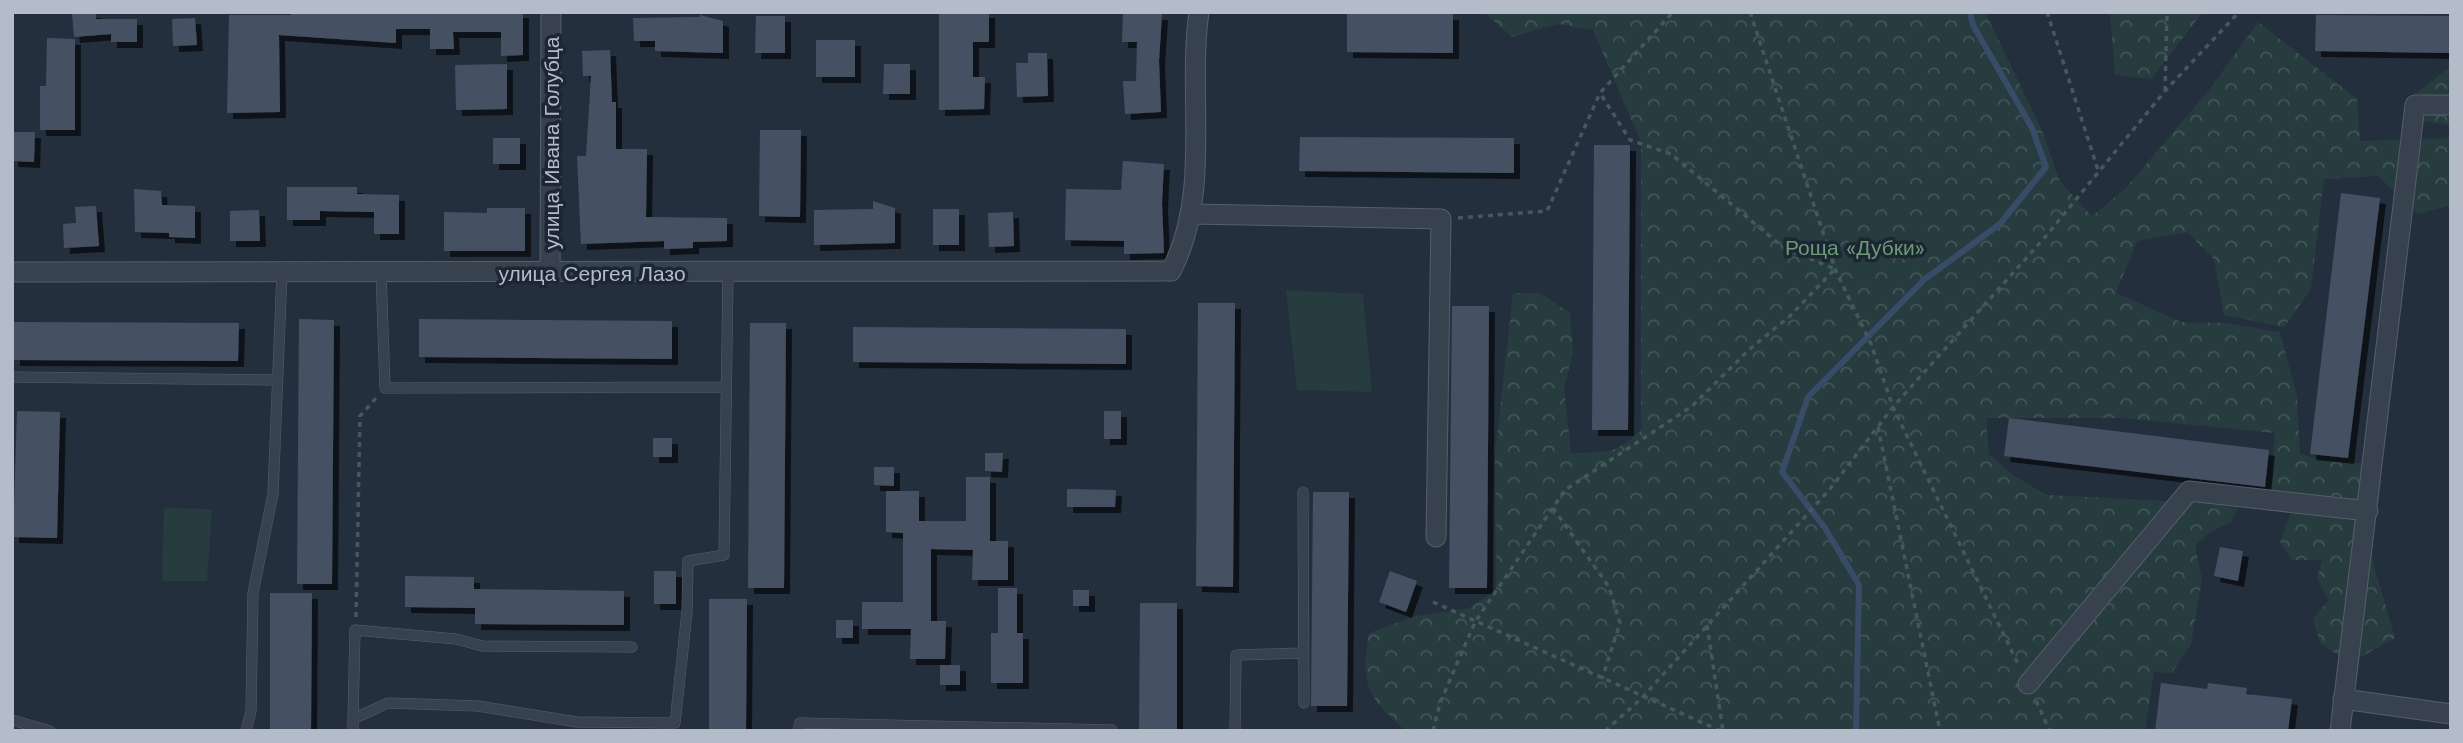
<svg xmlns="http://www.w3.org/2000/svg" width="2463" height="743" font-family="'Work Sans',sans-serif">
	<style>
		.green { fill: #263c3f }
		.forest { fill: url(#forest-crowns) }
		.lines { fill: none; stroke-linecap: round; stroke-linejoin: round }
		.stream { stroke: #394c67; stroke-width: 6 }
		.building { fill: #455162; filter: url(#shadow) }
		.service-casing { stroke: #565f6c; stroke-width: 11 }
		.minor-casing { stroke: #565f6c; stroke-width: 21 }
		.path { stroke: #44595c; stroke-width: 3.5; stroke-dasharray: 5 5; stroke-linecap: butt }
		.service { stroke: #38414e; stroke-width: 10 }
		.minor { stroke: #38414e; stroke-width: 19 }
		.labels { text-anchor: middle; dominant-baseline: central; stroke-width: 7; stroke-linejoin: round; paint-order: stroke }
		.street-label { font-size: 21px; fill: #b4bcc9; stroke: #1d2633 }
		.park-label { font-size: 21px; fill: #6b9a76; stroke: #1d2633 }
	</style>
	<defs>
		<pattern id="forest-crowns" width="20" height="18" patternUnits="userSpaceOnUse" patternTransform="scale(1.75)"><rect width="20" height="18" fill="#263c3f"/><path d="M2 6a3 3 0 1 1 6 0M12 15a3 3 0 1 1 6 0" fill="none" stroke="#435659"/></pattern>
		<filter id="shadow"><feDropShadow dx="6" dy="6" stdDeviation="0" flood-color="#0009"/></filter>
	</defs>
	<rect width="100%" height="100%" fill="#242f3e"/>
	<!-- green -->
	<path class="green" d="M 1286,290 L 1363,294 L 1372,392 L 1297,390 Z
		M 164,508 L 212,509 L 207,581 L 162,581 Z"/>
	<!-- forest -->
	<path class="forest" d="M 1484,12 L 1985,12 L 2041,128 L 2060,182 L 2092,216 L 2125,189 L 2209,90 L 2258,22 L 2357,99 L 2360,141 L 2451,138 L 2451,205 L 2418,214 L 2378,176 L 2324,179 L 2311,289 L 2284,327 L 2224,315 L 2214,259 L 2187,232 L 2137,241 L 2116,293 L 2181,322 L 2225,323 L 2280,332 L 2297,396 L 2300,454 L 2323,460 L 2366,464 L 2382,481 L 2370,552 L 2395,638 L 2350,663 L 2320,643 L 2313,619 L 2329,600 L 2317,579 L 2322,560 L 2292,560 L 2280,542 L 2292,510 L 2270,495 L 2275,433 L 2122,418 L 1986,418 L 1989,454 L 2014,476 L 2047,495 L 2207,503 L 2238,508 L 2231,522 L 2209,533 L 2195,545 L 2202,579 L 2191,644 L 2172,673 L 2154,672 L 2145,731 L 1406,731 C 1367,696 1360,686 1369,633 L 1416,616 L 1469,608 L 1496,590 L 1495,455 L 1513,293 L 1540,293 L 1570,313 L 1573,352 L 1564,388 L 1571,453 C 1604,452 1617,455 1641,430 L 1641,142 L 1593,30 L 1558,24 L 1512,37 Z
		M 2110,12 L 2203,12 L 2151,79 L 2115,75 Z
		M 2451,66 L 2451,125 L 2412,120 L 2411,97 Z"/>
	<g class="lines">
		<!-- stream -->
		<path class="stream" d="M 1856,731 L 1859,585 L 1825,528 L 1782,472 L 1808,397 L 1925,279 L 2000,224 L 2046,167 L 2032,128 L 1973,25 L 1970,12"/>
	</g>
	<!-- building -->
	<path class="building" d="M 96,12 L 96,19 L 137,19 L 137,42 L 111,42 L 111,34 L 74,37 L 72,13 Z
		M 291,12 L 523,12 L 523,55 L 501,56 L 501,32 L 453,32 L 454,49 L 430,49 L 430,29 L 396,29 L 396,43 L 279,35 L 280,112 L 227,113 L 229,15 L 291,15 Z
		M 939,12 L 989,12 L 989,42 L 973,42 L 973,77 L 985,77 L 984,109 L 939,110 Z
		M 1379,12 L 1453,14 L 1453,53 L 1347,52 L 1347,14 Z
		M 1123,14 L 1162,14 L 1159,61 L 1161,112 L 1125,114 L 1123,81 L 1136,81 L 1137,42 L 1122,42 Z
		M 700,15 L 723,21 L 723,53 L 655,51 L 655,41 L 634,41 L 633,18 L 700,17 Z
		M 2316,15 L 2451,16 L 2451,53 L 2315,51 Z
		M 756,16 L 785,16 L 785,53 L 755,53 Z
		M 195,18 L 197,45 L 173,46 L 172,19 Z
		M 47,38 L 75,39 L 75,130 L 40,130 L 40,86 L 46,86 Z
		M 816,40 L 855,40 L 855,77 L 816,77 Z
		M 610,50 L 612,102 L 616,102 L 616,149 L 647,149 L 646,217 L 727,218 L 727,241 L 693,242 L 693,248 L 664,249 L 664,241 L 581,244 L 577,156 L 586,156 L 591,76 L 583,76 L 582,51 Z
		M 1028,53 L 1047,53 L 1048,96 L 1017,97 L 1016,63 L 1028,63 Z
		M 507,64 L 507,109 L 456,110 L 455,65 Z
		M 884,64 L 910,64 L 910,94 L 883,94 Z
		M 760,130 L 801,130 L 800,217 L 759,216 Z
		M 12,132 L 35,132 L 34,162 L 12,161 Z
		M 1300,137 L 1514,138 L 1514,173 L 1299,171 Z
		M 493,138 L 520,138 L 520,164 L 493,164 Z
		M 1594,145 L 1630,145 L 1628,430 L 1592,430 Z
		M 1123,161 L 1164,164 L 1162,203 L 1164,253 L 1124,254 L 1124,241 L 1065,240 L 1066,189 L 1121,190 Z
		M 287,187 L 357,187 L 357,194 L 399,195 L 399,234 L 374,234 L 374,212 L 320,211 L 320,220 L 287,220 Z
		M 134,189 L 161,191 L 162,205 L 195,206 L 195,238 L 169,237 L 169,233 L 135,232 Z
		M 2341,193 L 2380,198 L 2348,458 L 2310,454 Z
		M 873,201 L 895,208 L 895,243 L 814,245 L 814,210 L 873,209 Z
		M 96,206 L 99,246 L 64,248 L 63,224 L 76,223 L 75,207 Z
		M 487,208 L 525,208 L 525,251 L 444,251 L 444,212 L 487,213 Z
		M 933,209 L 959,209 L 959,245 L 933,245 Z
		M 259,210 L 260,241 L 230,241 L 230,211 Z
		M 1013,212 L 1014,246 L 989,247 L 988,213 Z
		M 1198,303 L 1235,303 L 1233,587 L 1196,586 Z
		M 1452,306 L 1489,306 L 1487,588 L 1449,588 Z
		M 299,319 L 334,320 L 332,584 L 297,584 Z
		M 419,319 L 672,321 L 672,359 L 419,357 Z
		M 14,322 L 239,323 L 238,361 L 14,360 Z
		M 750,323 L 786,323 L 784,588 L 748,588 Z
		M 853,327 L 1126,329 L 1126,364 L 853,362 Z
		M 17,411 L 60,412 L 57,538 L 13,537 Z
		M 1104,411 L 1121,411 L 1121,439 L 1104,439 Z
		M 2009,418 L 2269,450 L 2265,487 L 2004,456 Z
		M 653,438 L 672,438 L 672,457 L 653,457 Z
		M 985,453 L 1003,453 L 1002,472 L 985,471 Z
		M 874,467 L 894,467 L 894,486 L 874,485 Z
		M 966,477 L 990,477 L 990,541 L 1008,541 L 1008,580 L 972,580 L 973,550 L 931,549 L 931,621 L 946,621 L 945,659 L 910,659 L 911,629 L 862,629 L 862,602 L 903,602 L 903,533 L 886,532 L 886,491 L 919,491 L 919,521 L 966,521 Z
		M 1067,489 L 1116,490 L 1115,507 L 1067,507 Z
		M 1313,492 L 1349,492 L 1347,706 L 1311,706 Z
		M 2220,547 L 2243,551 L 2238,581 L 2214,576 Z
		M 654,571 L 676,571 L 676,604 L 654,604 Z
		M 1390,571 L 1417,581 L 1406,612 L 1379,602 Z
		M 405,576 L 474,577 L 474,589 L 624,591 L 624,625 L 475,624 L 475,608 L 405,607 Z
		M 998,588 L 1017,588 L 1017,633 L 1023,633 L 1023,683 L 991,683 L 991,633 L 998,633 Z
		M 1073,590 L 1089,590 L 1089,606 L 1073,606 Z
		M 270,593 L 312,593 L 311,731 L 270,731 Z
		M 709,599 L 747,599 L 746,731 L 709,731 Z
		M 1140,603 L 1177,603 L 1177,731 L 1139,731 Z
		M 836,620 L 853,620 L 853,638 L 836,638 Z
		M 940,665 L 960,665 L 960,685 L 940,685 Z
		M 2161,683 L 2207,689 L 2208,683 L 2247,688 L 2246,694 L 2292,699 L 2288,731 L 2155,731 Z"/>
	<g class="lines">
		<defs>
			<path id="service" d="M 381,272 L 385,388 L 726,387
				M 12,377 L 277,380
				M 1303,492 L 1304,703
				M 353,719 L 355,630 L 456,639 L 482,646 L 632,647
				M 12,720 L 50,731
				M 246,731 L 251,711 L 253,593 L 273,494 L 282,272
				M 353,731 L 353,719 L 388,703 L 478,706 L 577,722 L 675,723 L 687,612 L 688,561 L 724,555 L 728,273
				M 798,731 L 800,723 L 1112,730
				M 1235,731 L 1236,655 L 1303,653"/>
			<path id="minor" d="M 1192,214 L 1441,219 L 1436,537
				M 12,272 L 1171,271 C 1212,193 1187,97 1199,12
				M 550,274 L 551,12
				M 2028,684 L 2189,491 L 2368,511
				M 2343,699 L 2451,714
				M 2340,731 L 2415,105 L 2451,105"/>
		</defs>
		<!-- service casing -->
		<use href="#service" class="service-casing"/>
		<!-- minor casing -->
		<use href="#minor" class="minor-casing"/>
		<!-- path -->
		<path class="path" d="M 1750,12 L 1835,269 L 1871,344 L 1893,407 L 2019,666
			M 2047,12 L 2098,170
			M 2165,91 L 2167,12
			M 1458,218 L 1547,211 L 1600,93
			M 1878,427 L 1940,731
			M 1553,508 L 1609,587 L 1620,623 L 1602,679
			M 1433,602 L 1721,731
			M 356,617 L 360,416 L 377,397
			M 1707,625 L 1723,731
			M 2036,701 L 2050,731
			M 1433,731 L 1440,703 L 1475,622 L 1565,490 L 1691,407 L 1751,348 L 1790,316 L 1835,269 L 1784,248 L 1671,154 L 1630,140 L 1600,93 L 1673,12
			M 1605,731 L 1642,698 L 1830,489 L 1893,407 L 2046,236 L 2165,91 L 2239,12"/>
		<!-- service -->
		<use href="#service" class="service"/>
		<!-- minor -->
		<use href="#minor" class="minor"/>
	</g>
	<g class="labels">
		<!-- street labels -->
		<g class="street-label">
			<text transform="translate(551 143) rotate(-90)">улица Ивана Голубца</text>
			<text x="592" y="273">улица Сергея Лазо</text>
		</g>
		<!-- park labels -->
		<g class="park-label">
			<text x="1855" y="247">Роща «Дубки»</text>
		</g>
	</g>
	<!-- border -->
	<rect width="2463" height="743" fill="none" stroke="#b4bcc9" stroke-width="28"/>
</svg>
